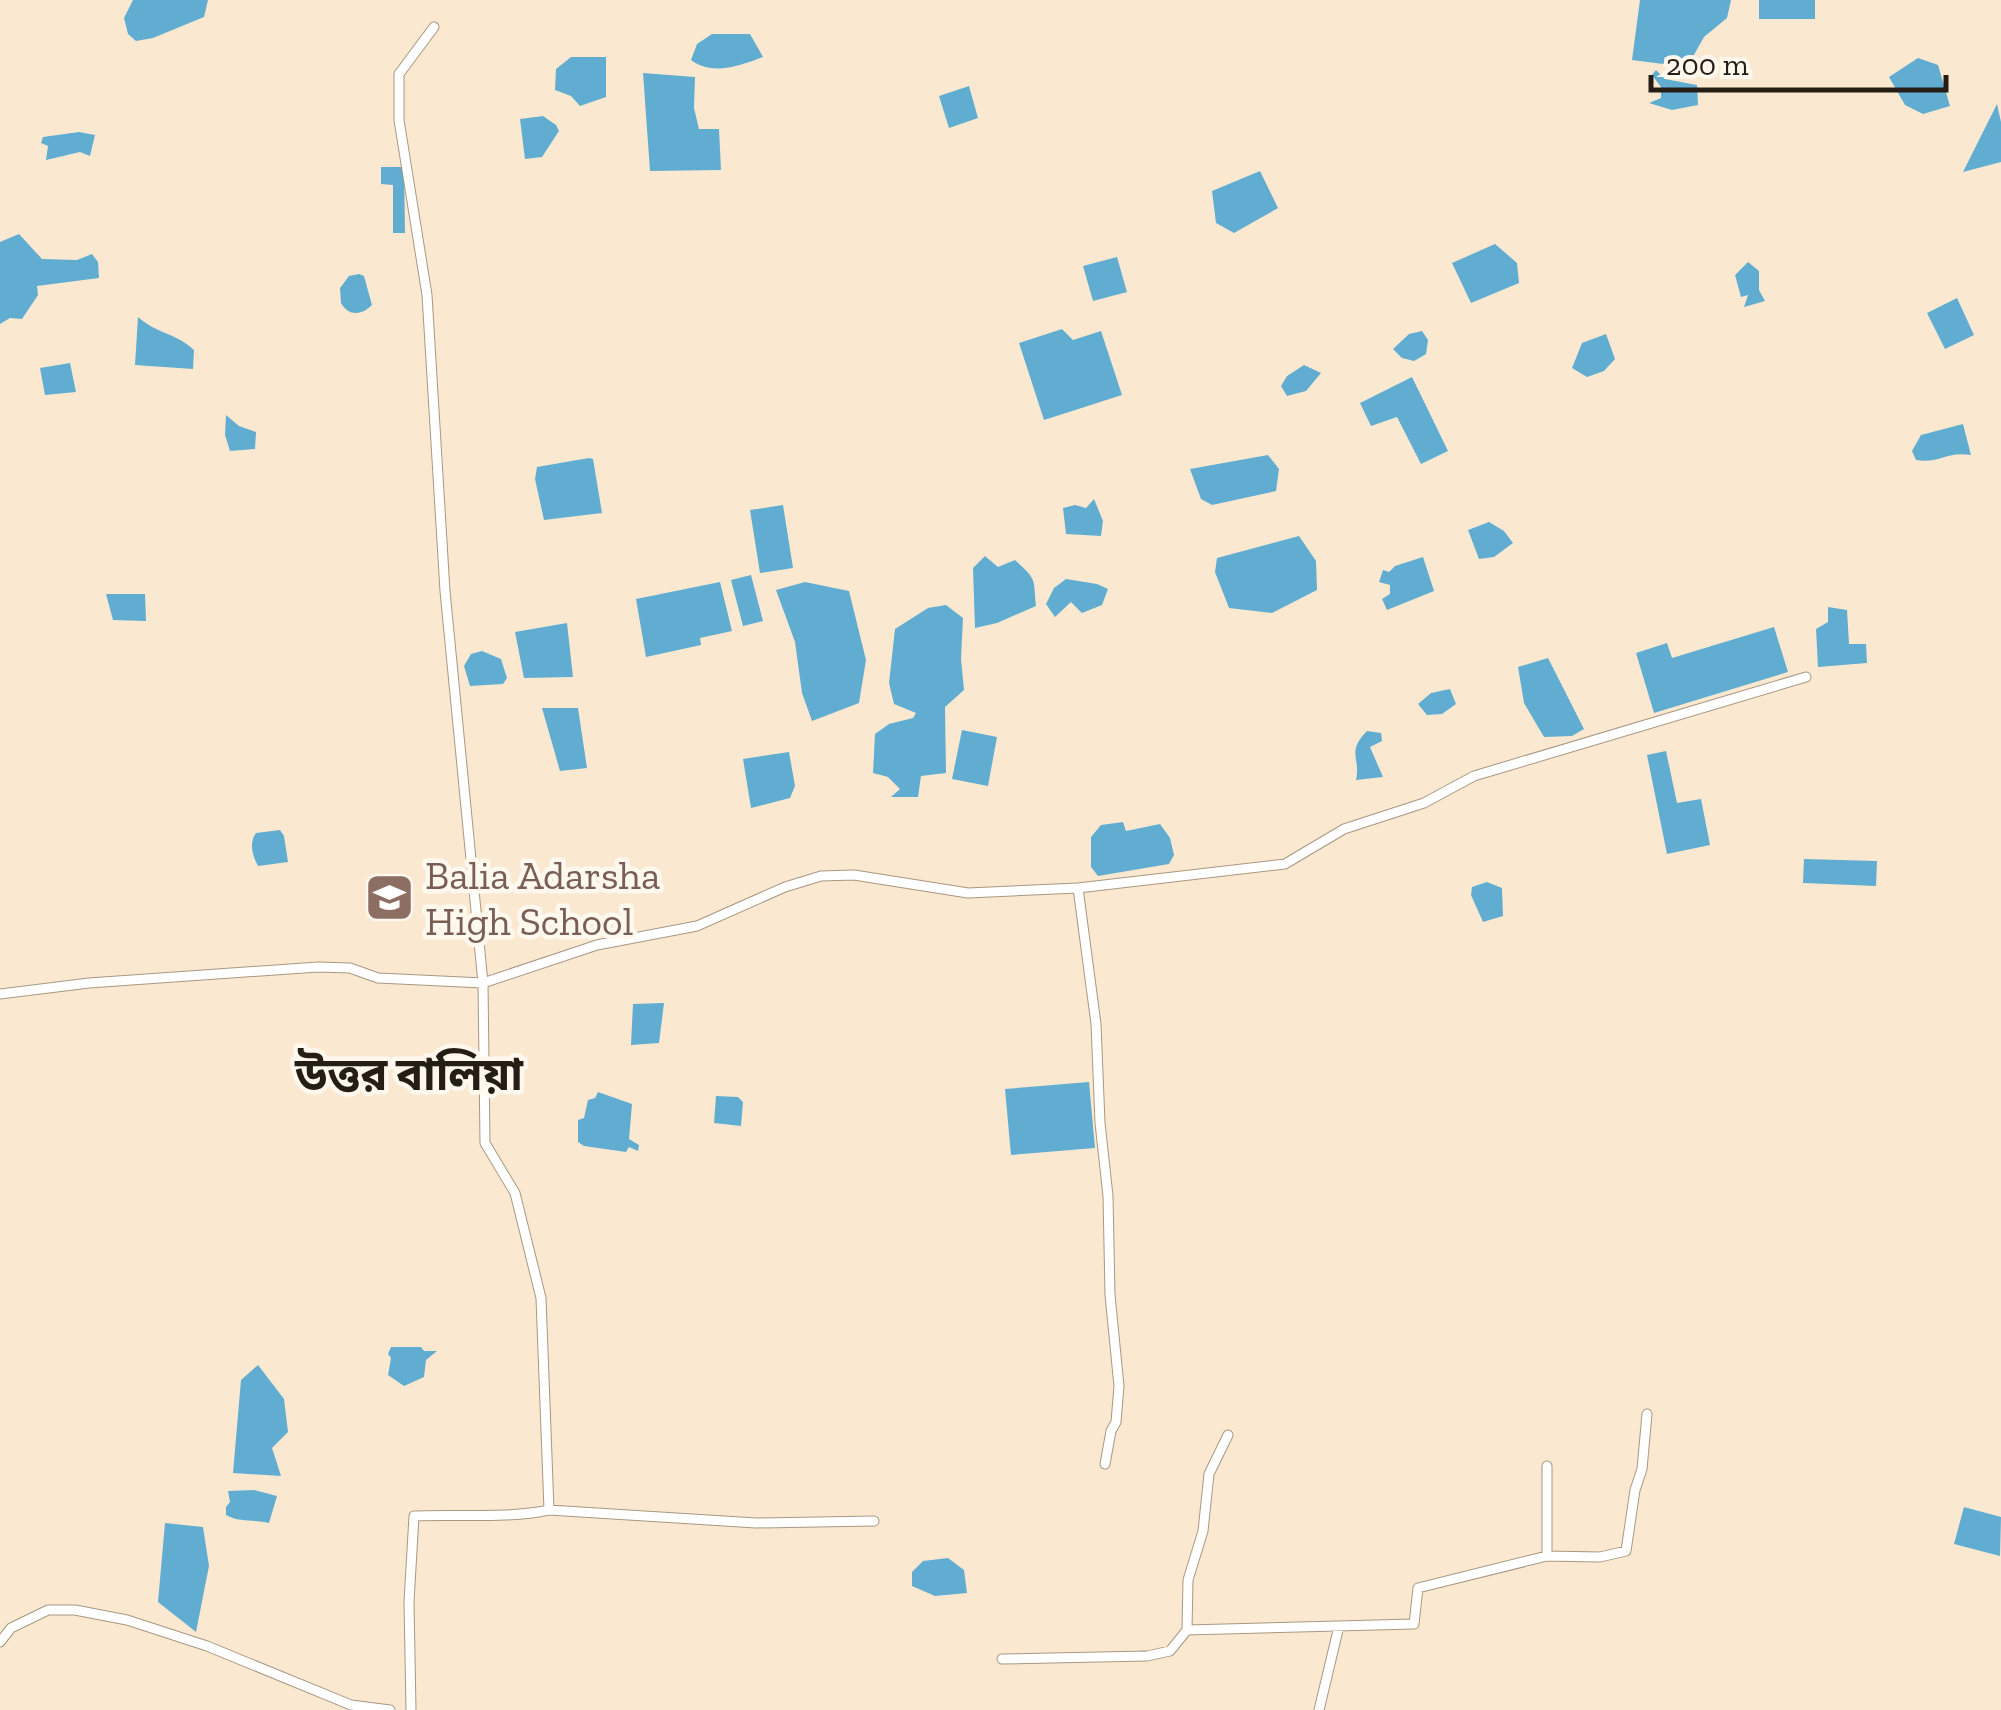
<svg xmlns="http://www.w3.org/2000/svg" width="2001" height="1710" font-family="'Zilla Slab','Noto Sans Bengali',serif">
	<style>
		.water { fill: #61add2 }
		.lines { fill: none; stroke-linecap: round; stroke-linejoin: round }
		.minor-casing { stroke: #a89881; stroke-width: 11 }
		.minor { stroke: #fff; stroke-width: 9 }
		.labels { text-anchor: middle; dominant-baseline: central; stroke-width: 9; stroke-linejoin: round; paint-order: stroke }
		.education-label { font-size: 40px; fill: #785e54; stroke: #fff8ee; text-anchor: start }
		.quarter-label { font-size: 45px; font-weight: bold; fill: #241e15; stroke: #fff8ee }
	</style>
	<rect width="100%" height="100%" fill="#fae9d0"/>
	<!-- water -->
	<path class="water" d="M 133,0 L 208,0 L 204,17 L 153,38 L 136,41 L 128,34 L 124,18 Z
		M 1640,0 L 1731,0 L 1727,18 L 1704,37 L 1687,67 L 1632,60 Z
		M 1759,0 L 1815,0 L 1815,19 L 1759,19 Z
		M 712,34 L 750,34 L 763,57 C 739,66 713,76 691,60 L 697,44 Z
		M 571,57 L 606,57 L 606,97 L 580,106 L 571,96 L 555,90 L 556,69 Z
		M 1918,58 L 1938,65 L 1950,106 L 1923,114 L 1905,105 L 1889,77 Z
		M 1656,70 L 1665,79 L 1697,85 L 1698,105 L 1672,110 L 1649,103 L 1661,98 L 1661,87 L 1652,75 Z
		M 643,73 L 695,77 L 694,108 L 699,129 L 719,129 L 721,170 L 650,171 Z
		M 969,86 L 978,118 L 949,128 L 939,96 Z
		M 1997,104 L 2001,122 L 2001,162 L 1963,172 Z
		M 543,116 L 556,125 L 559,131 L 542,157 L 525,159 L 520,119 Z
		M 79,132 L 95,135 L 90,156 L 80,152 L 46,160 L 48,146 L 41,143 L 43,137 Z
		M 381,167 L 404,167 L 405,233 L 393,233 L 393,185 L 381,184 Z
		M 1260,171 L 1278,208 L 1234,233 L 1216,223 L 1212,191 Z
		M 19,234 L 42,259 L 77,260 L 92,254 L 98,262 L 99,278 L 37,286 L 38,295 L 22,319 L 10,318 L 0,324 L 0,242 Z
		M 1495,244 L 1517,263 L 1519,283 L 1471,303 L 1452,263 Z
		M 1117,257 L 1127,292 L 1093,301 L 1083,266 Z
		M 1748,262 L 1759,271 L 1759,290 L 1765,301 L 1744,307 L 1748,295 L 1741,297 L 1735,275 Z
		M 359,274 L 364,276 L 372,305 C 362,315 349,317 341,303 L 340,288 L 349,276 Z
		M 1957,298 L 1974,335 L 1945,349 L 1927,313 Z
		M 138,317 C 155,333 178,334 194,350 L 193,369 L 135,365 Z
		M 1062,329 L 1073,340 L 1101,331 L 1122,395 L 1044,420 L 1019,343 Z
		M 1422,331 L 1428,340 L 1426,354 L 1414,361 L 1402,358 L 1393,349 L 1409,334 Z
		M 1606,334 L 1615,359 L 1604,371 L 1587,377 L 1572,368 L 1582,343 Z
		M 70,363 L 76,392 L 45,395 L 40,368 Z
		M 1304,365 L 1321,373 L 1306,391 L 1287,396 L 1281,386 L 1287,376 Z
		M 1412,377 L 1448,451 L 1421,464 L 1397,417 L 1371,426 L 1360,403 Z
		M 226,415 L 239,426 L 256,432 L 255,449 L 230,451 L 225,435 Z
		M 1963,424 L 1971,455 C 1946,451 1940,464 1916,460 L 1912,451 L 1921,435 Z
		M 1268,455 L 1279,469 L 1276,491 L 1212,505 L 1201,499 L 1190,469 Z
		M 589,458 L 593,459 L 602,513 L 544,520 L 535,479 L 537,467 Z
		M 1094,499 L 1103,521 L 1101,536 L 1066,534 L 1063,508 L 1075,505 L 1086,508 Z
		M 783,505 L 793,568 L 760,573 L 750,510 Z
		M 1489,522 L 1504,531 L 1513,543 L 1494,557 L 1479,559 L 1468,530 Z
		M 1299,536 L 1316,561 L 1317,590 L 1272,613 L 1229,608 L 1215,572 L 1217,558 Z
		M 985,556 L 998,567 L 1015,560 C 1038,581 1033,578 1036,606 L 997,623 L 975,628 L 973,568 Z
		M 1423,557 L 1434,591 L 1387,610 L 1382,599 L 1390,594 L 1390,585 L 1379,582 L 1383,570 L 1389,572 L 1395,566 Z
		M 751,575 L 763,621 L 743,626 L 731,580 Z
		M 1066,579 L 1097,584 L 1108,589 L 1102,605 L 1082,613 L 1071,602 L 1055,617 L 1046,604 L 1054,588 Z
		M 720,582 L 732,631 L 700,638 L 701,645 L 646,657 L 636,599 Z
		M 805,582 L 849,591 L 866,660 L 859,703 L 812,721 L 802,693 L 795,642 L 776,590 Z
		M 106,594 L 145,594 L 146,621 L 113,620 Z
		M 946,605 L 963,618 L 961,659 L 964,690 L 945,707 L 946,773 L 921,776 L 918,797 L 891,797 L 900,789 L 888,777 L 873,773 L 875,734 L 889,724 L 913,718 L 916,713 L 894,704 L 889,683 L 895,629 L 928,608 Z
		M 1828,607 L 1847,610 L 1849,644 L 1866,644 L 1867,663 L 1818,667 L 1816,629 L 1828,622 Z
		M 567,623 L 573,677 L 524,678 L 515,632 Z
		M 1774,627 L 1788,672 L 1654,713 L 1636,653 L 1667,643 L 1672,658 Z
		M 482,651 L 501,659 L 507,678 L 503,684 L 470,686 L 464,666 L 471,654 Z
		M 1548,658 L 1584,729 L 1572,736 L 1544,737 L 1524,703 L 1518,667 Z
		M 1450,689 L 1456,704 L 1442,714 L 1427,715 L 1418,704 L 1431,693 Z
		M 542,708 L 578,708 L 587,768 L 560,771 Z
		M 962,730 L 997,737 L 988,786 L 952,779 Z
		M 1367,731 L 1381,733 L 1382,741 L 1370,747 L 1383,777 L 1356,780 C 1361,758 1346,752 1367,731 Z
		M 1666,751 L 1677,803 L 1701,799 L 1710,845 L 1667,854 L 1647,755 Z
		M 789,752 L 795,786 L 790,798 L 751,808 L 743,759 Z
		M 1123,822 L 1126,831 L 1160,824 L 1170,838 L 1174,855 L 1169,864 L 1098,876 L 1091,867 L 1091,837 L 1101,825 Z
		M 280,830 L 284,836 L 288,862 L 258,866 C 252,855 249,843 256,833 Z
		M 1804,859 L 1877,861 L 1876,886 L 1803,883 Z
		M 1487,882 L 1502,888 L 1503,916 L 1483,922 L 1471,895 L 1472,887 Z
		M 664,1003 L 659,1043 L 631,1045 L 633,1004 Z
		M 1089,1082 L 1095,1148 L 1011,1155 L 1005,1089 Z
		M 598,1092 L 632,1104 L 629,1139 L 639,1145 L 638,1151 L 629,1147 L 626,1152 L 584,1146 L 578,1142 L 578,1120 L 584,1118 L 588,1100 L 595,1098 Z
		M 716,1096 L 738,1097 L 743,1102 L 741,1126 L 714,1123 Z
		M 391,1347 L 421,1347 L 424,1351 L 437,1351 L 426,1360 L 424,1377 L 404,1386 L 388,1375 L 391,1358 L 388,1354 Z
		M 258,1365 L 284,1399 L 288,1432 L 272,1448 L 281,1476 L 233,1473 L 241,1380 Z
		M 254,1490 L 277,1496 L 269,1523 C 255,1519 240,1523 226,1515 L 226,1507 L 230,1502 L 228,1491 Z
		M 1964,1507 L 2001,1517 L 2000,1556 L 1954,1544 Z
		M 165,1523 L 203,1527 L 209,1566 L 196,1632 L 158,1602 Z
		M 948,1558 L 964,1570 L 967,1593 L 935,1596 L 912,1586 L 912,1572 L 923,1561 Z"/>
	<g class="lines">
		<defs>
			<path id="minor" d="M 434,27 L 399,74 L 399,120 L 427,295 L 445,591 L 483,983 L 485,1143 L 515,1193 L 541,1298 L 549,1510
				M 1078,888 L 1096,1024 L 1100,1123 L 1108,1196 L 1110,1295 L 1119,1386 L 1116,1422 L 1111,1431 L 1105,1464
				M 0,994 L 89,983 L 318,967 L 350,968 L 378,978 L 483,983 L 597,945 L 697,926 L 785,887 L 821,876 L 854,875 L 968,893 L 1078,888 L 1285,864 L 1344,829 L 1424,803 L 1474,776 L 1806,677
				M 1547,1466 L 1547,1556
				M 1187,1630 L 1414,1624 L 1418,1588 L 1547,1556 L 1600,1557 L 1626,1551 L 1635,1490 L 1642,1469 L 1647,1414
				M 0,1642 L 11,1628 L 48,1610 L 75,1610 L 127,1620 L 207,1646 L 351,1705 L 390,1710
				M 1002,1659 L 1147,1656 L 1170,1651 L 1187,1630 L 1188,1580 L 1203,1531 L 1209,1474 L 1228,1435
				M 411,1710 L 409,1602 L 414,1516 C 458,1514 506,1519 549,1510 L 756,1523 L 874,1521
				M 1319,1710 L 1339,1626"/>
		</defs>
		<!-- minor casing -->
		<use href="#minor" class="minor-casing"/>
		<!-- minor -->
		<use href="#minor" class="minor"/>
	</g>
	<!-- icons -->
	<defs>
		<symbol id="school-square" viewBox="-11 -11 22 22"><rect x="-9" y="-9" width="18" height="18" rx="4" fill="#8d6e63" stroke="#fff8ee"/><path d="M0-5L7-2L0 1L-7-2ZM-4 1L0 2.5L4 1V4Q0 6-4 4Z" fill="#fff"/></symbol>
	</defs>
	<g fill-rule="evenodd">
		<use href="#school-square" x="362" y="870" width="55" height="55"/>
	</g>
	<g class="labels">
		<!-- education labels -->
		<g class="education-label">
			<text x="425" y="875">Balia Adarsha<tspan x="425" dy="46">High School</tspan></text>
		</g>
		<!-- quarter labels -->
		<g class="quarter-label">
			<text x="409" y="1075">উত্তর বালিয়া</text>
		</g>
	</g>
	<!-- scale -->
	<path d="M1651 75v15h295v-15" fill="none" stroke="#241e15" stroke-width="5"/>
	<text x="1666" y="75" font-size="30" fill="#241e15" stroke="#fff8ee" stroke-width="8" paint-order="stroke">200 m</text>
</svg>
